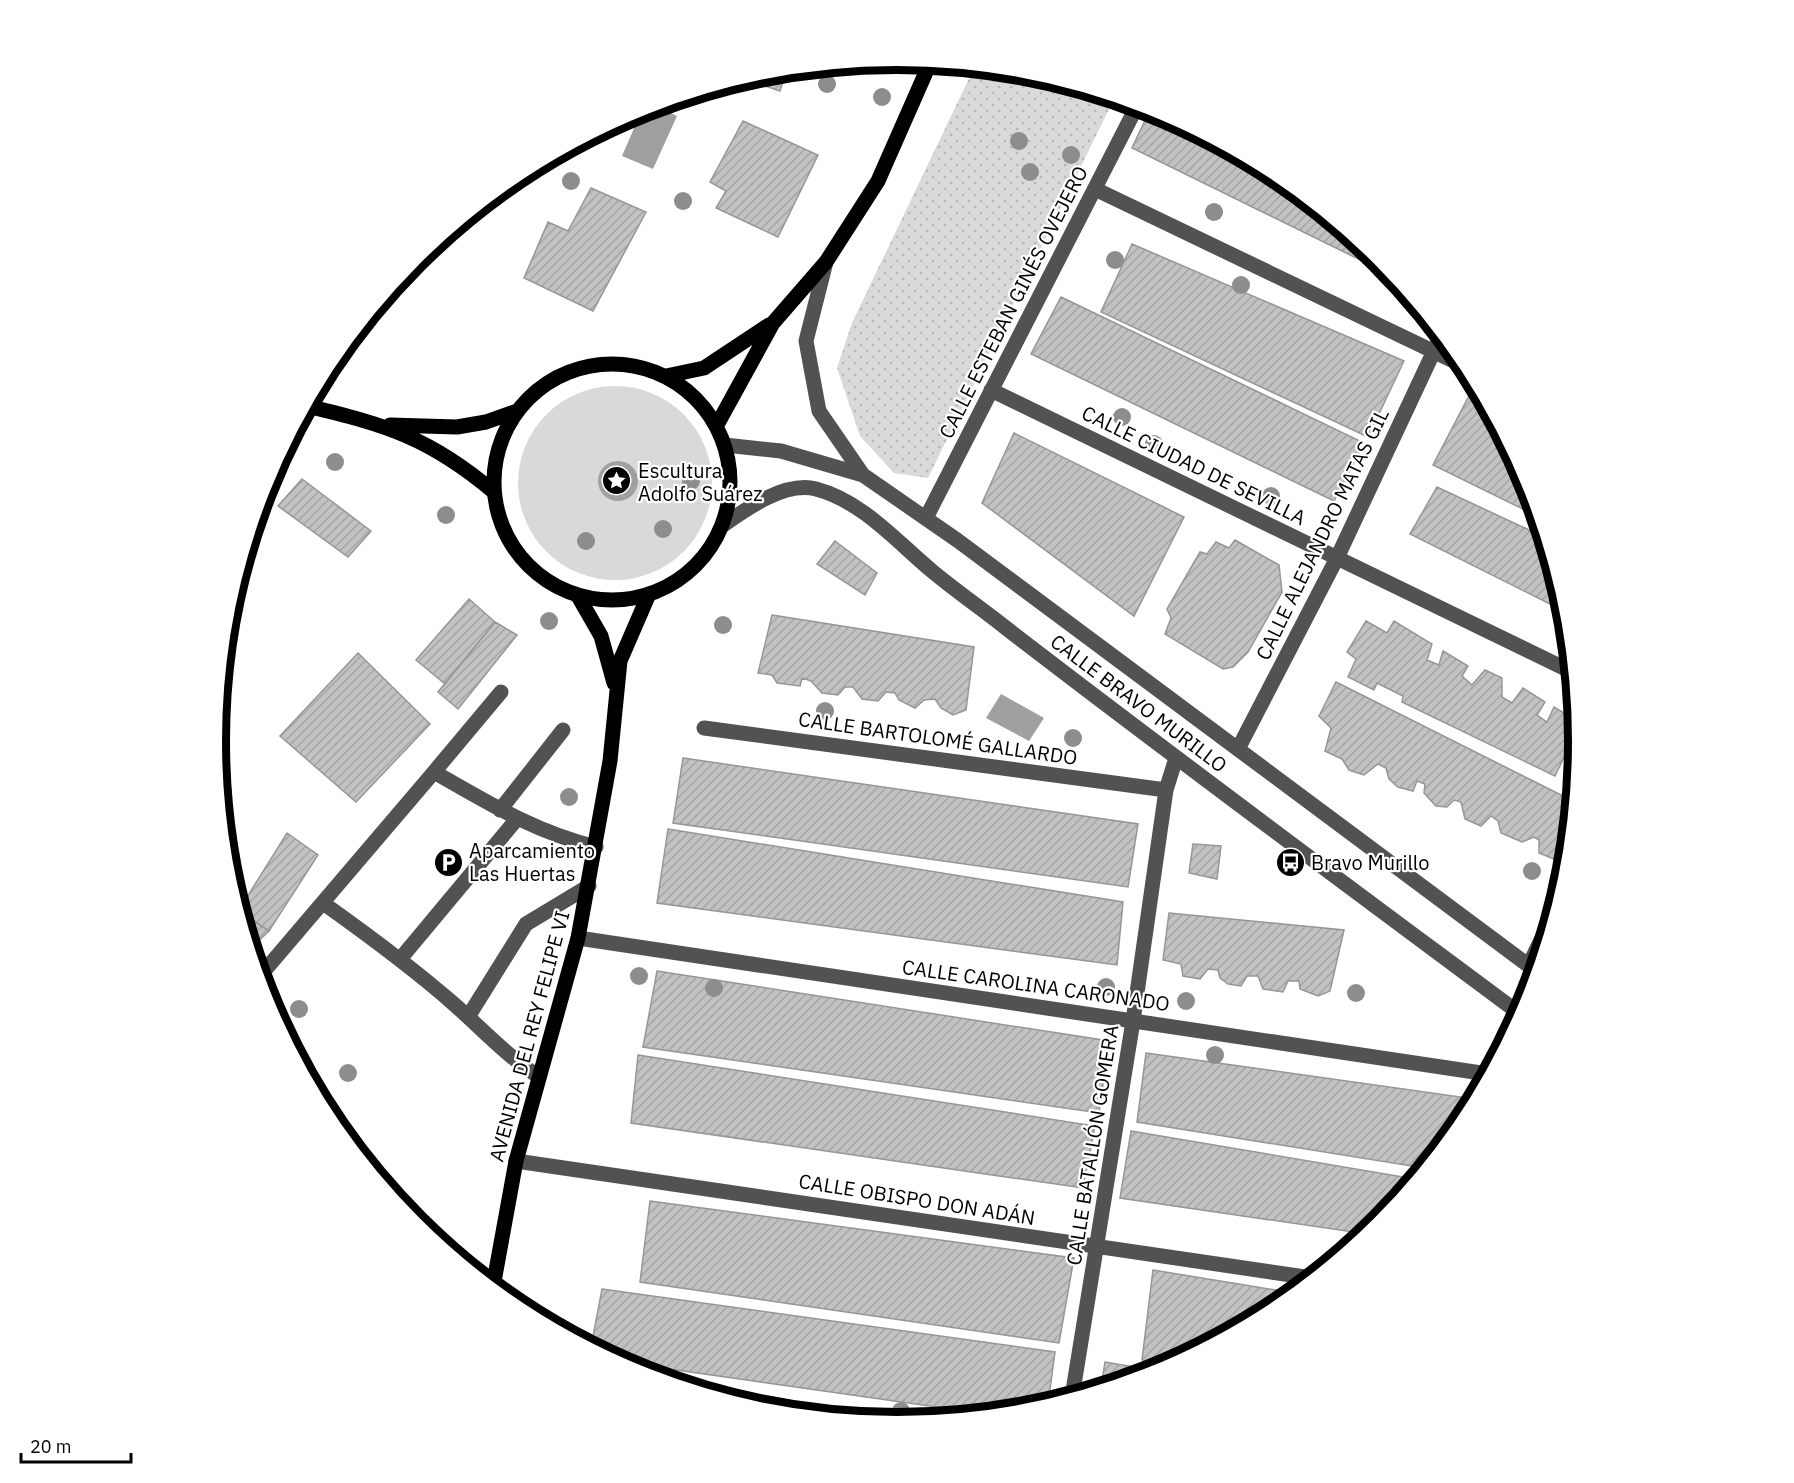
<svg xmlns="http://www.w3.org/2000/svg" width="1794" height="1483" font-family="'IBM Plex Sans',sans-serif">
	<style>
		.grass { fill: #d9d9d9 }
		.park { fill: url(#park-dots) }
		.water { fill: #a0a0a0 }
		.building { fill: url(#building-hatch); stroke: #969696; stroke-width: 1.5 }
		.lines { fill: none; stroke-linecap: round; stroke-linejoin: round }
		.minor { stroke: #525252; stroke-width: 15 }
		.major { stroke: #000; stroke-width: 15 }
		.tree { fill: #8d8d8d }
		.labels { text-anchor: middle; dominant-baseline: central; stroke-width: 4.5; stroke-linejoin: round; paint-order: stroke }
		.street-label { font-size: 20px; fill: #000; stroke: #fff }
		.poi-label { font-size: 20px; fill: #000; stroke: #fff; text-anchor: start }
		.rim { fill: none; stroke: #000; stroke-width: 8 }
	</style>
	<defs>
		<pattern id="park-dots" width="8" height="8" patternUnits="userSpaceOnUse" patternTransform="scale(1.5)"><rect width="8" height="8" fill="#d9d9d9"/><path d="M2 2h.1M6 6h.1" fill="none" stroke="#b8b8b8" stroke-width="1.8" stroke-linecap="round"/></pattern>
		<pattern id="building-hatch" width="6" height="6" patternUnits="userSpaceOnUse" patternTransform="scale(1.5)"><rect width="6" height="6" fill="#c2c2c2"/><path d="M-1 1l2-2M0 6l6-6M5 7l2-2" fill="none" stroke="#a5a5a5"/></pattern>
	</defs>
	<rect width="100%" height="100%" fill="#fff"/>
	<!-- grass -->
	<path class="grass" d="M518 483a97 97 0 1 1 194 0a97 97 0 1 1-194 0Z"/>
	<!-- park -->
	<path class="park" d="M 974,68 L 1030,73 L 1114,99 L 928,478 L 894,473 L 860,436 L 837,368 L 852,323 Z"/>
	<!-- water -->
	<path class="water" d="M 656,106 L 677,116 L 653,169 L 622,156 L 642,110 Z
		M598 481a20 20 0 1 1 40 0a20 20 0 1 1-40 0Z
		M 1001,694 L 1044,718 L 1029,741 L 986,718 Z"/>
	<!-- building -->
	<path class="building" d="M 786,71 L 780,91 L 744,79 L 764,73 Z
		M 1150,110 L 1276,175 L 1379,260 L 1391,275 L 1132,148 Z
		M 743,121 L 818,155 L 778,237 L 716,208 L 726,191 L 710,182 Z
		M 591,188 L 646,212 L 593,311 L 524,278 L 548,222 L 568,231 Z
		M 1132,244 L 1404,361 L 1368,437 L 1101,312 Z
		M 1061,297 L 1364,443 L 1334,501 L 1031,354 Z
		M 1471,392 L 1482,397 L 1527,481 L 1537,516 L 1433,465 Z
		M 1014,433 L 1184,517 L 1134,616 L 982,503 Z
		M 302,479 L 371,531 L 348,557 L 278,506 Z
		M 1437,487 L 1544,537 L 1566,612 L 1410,534 Z
		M 1235,540 L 1279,565 L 1282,592 L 1248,652 L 1233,667 L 1223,669 L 1165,634 L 1171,618 L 1167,609 L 1200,552 L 1207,554 L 1216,542 L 1229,548 Z
		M 835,541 L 877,573 L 865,595 L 817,564 Z
		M 469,599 L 495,622 L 445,684 L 416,660 Z
		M 772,615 L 974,647 L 966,710 L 953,715 L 941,708 L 935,699 L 924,700 L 915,708 L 899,700 L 895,693 L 886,692 L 878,701 L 862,699 L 853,687 L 845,687 L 838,695 L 822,693 L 811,681 L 802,678 L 800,686 L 777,683 L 772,675 L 758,673 Z
		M 1366,621 L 1387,633 L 1394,621 L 1432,644 L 1427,660 L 1439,665 L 1443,651 L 1468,666 L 1462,676 L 1472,685 L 1485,670 L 1502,678 L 1502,697 L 1512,703 L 1523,688 L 1545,702 L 1537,715 L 1547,722 L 1554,707 L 1576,720 L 1577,730 L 1555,776 L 1402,702 L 1403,696 L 1377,683 L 1374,690 L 1348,677 L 1356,659 L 1347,652 Z
		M 495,622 L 517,635 L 458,709 L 438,692 Z
		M 358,653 L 430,724 L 356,802 L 280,736 Z
		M 1336,682 L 1573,801 L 1568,846 L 1561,862 L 1539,853 L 1539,840 L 1534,837 L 1522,842 L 1501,833 L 1498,821 L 1491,816 L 1481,826 L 1465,819 L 1461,802 L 1454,800 L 1447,807 L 1436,806 L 1424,793 L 1425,784 L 1417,781 L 1413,791 L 1398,787 L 1389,779 L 1386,768 L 1378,764 L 1364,775 L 1349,770 L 1342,759 L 1325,751 L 1331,728 L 1319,716 Z
		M 683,758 L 1138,824 L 1128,887 L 673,823 Z
		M 668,829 L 1123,902 L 1117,965 L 657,903 Z
		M 287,833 L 318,855 L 269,931 L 239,910 Z
		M 1193,844 L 1221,846 L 1217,879 L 1189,873 Z
		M 240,912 L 269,931 L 251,948 Z
		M 1169,913 L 1344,930 L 1330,991 L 1318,996 L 1300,989 L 1299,981 L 1288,981 L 1283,992 L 1263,989 L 1258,976 L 1247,976 L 1241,986 L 1228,984 L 1220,978 L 1218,970 L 1208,969 L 1200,979 L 1183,976 L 1181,964 L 1163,960 Z
		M 657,971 L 1109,1041 L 1099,1113 L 643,1047 Z
		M 1146,1053 L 1475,1099 L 1463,1120 L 1424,1168 L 1137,1122 Z
		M 638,1055 L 1095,1126 L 1083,1188 L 631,1123 Z
		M 1131,1131 L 1415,1179 L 1379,1224 L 1367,1234 L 1120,1198 Z
		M 650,1201 L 1074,1258 L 1059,1343 L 640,1282 Z
		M 1153,1270 L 1294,1293 L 1275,1308 L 1170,1365 L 1142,1360 Z
		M 602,1289 L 1055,1352 L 1048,1404 L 1030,1410 L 986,1414 L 620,1362 L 591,1347 Z
		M 1105,1362 L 1157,1371 L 1101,1388 Z"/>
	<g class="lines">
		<!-- minor -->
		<path class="minor" d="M 1095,189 L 1466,367
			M 826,262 L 806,341 L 819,411 L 863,475
			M 991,390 L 1572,672
			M 725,445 L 781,451 L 863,475 L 957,540 L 1536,971
			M 926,518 L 1137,106
			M 722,526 C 746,509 785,481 816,489 C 862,501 896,541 932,571 C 956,591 982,609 1006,628 C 1176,759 1348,886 1520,1014
			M 704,728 L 1166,790
			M 1238,749 L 1337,558 L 1441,336
			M 434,772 L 501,692
			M 500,810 L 563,730
			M 323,903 C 368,935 413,968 455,1005 C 483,1030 507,1056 539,1077
			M 578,938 L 1488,1074
			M 401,958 L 516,820
			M 1529,965 L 1552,917
			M 260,976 L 434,772 C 488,803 535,832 596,847
			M 468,1017 L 526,924 L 589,886
			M 516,1161 L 1312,1278
			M 1072,1397 L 1133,1021 L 1166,790 L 1176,758"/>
		<!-- major -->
		<path class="major" d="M494 482a118 118 0 1 1 236 0a118 118 0 1 1-236 0Z
			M 666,376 L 704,368 L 769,325
			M 307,406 C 387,425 430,438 494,492
			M 390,425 L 457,427 L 486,422 L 517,411
			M 717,425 L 773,323 L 826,262 L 878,181 L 930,63
			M 578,596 L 601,636 L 614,683
			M 493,1287 L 516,1161 L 578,938 L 610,761 L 620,661 L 649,594"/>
	</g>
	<!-- trees -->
	<g class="tree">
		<circle cx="827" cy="84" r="9"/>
		<circle cx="882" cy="97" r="9"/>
		<circle cx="1019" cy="141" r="9"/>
		<circle cx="1071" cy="155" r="9"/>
		<circle cx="1030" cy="172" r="9"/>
		<circle cx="571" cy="181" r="9"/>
		<circle cx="683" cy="201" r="9"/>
		<circle cx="1214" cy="212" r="9"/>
		<circle cx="1115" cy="260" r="9"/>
		<circle cx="1241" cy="285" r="9"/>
		<circle cx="1122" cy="417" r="9"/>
		<circle cx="1154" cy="444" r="9"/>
		<circle cx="335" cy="462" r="9"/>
		<circle cx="691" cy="481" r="9"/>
		<circle cx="1271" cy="496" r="9"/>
		<circle cx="446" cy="515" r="9"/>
		<circle cx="663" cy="529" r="9"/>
		<circle cx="586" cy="541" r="9"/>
		<circle cx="549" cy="621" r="9"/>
		<circle cx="723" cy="625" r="9"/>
		<circle cx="825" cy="711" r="9"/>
		<circle cx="1073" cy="738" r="9"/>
		<circle cx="569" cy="797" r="9"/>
		<circle cx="1532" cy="871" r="9"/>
		<circle cx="639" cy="976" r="9"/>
		<circle cx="1106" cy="987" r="9"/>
		<circle cx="714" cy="988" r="9"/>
		<circle cx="1356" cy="993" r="9"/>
		<circle cx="1186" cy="1001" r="9"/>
		<circle cx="299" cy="1009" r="9"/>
		<circle cx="1215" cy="1055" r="9"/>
		<circle cx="348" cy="1073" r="9"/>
		<circle cx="901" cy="1411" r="9"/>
	</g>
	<!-- icons -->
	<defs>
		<symbol id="sight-disc" viewBox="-11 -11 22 22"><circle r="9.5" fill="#000" stroke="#fff"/><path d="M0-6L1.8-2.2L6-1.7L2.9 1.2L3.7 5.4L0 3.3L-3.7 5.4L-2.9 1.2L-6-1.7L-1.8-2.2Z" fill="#fff"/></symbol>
		<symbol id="parking-disc" viewBox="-11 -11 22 22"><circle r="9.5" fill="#000" stroke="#fff"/><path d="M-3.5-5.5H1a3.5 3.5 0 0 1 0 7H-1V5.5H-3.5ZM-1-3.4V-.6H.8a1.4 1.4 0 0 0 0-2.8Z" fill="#fff"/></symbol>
		<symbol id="bus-disc" viewBox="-11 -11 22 22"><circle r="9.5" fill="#000" stroke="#fff"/><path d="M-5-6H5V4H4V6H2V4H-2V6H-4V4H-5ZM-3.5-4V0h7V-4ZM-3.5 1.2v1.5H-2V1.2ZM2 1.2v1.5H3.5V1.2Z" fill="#fff"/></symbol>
	</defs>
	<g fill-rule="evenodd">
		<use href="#sight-disc" x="600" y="464" width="33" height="33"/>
		<use href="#parking-disc" x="432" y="846" width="33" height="33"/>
		<use href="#bus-disc" x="1274" y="846" width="33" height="33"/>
	</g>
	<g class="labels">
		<!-- street labels -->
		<g class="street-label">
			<text transform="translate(1013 302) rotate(-63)">CALLE ESTEBAN GINÉS OVEJERO</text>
			<text transform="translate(1194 465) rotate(26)">CALLE CIUDAD DE SEVILLA</text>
			<text transform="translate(1322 534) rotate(-64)">CALLE ALEJANDRO MATAS GIL</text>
			<text transform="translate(1139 703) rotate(37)">CALLE BRAVO MURILLO</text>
			<text transform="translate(938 738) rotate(8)">CALLE BARTOLOMÉ GALLARDO</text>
			<text transform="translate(1036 985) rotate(8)">CALLE CAROLINA CARONADO</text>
			<text transform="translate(529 1036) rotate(-75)">AVENIDA DEL REY FELIPE VI</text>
			<text transform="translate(1092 1145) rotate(-81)">CALLE BATALLÓN GOMERA</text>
			<text transform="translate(917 1199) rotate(9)">CALLE OBISPO DON ADÁN</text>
		</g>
		<!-- poi labels -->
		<g class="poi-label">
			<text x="638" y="470">Escultura<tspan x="638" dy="23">Adolfo Suárez</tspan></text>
			<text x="469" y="850">Aparcamiento<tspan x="469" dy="23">Las Huertas</tspan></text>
			<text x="1311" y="862">Bravo Murillo</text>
		</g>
	</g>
	<!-- crop -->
	<path d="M0 0H1794V1483H0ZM226 741a671 671 0 1 1 1342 0a671 671 0 1 1-1342 0Z" fill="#fff" fill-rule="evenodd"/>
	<path class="rim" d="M226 741a671 671 0 1 1 1342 0a671 671 0 1 1-1342 0Z"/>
	<!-- scale -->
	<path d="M21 1453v9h110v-9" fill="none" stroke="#000000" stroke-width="3"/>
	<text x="30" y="1453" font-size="18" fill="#000000" stroke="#ffffff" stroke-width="4.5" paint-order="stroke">20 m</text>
</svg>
